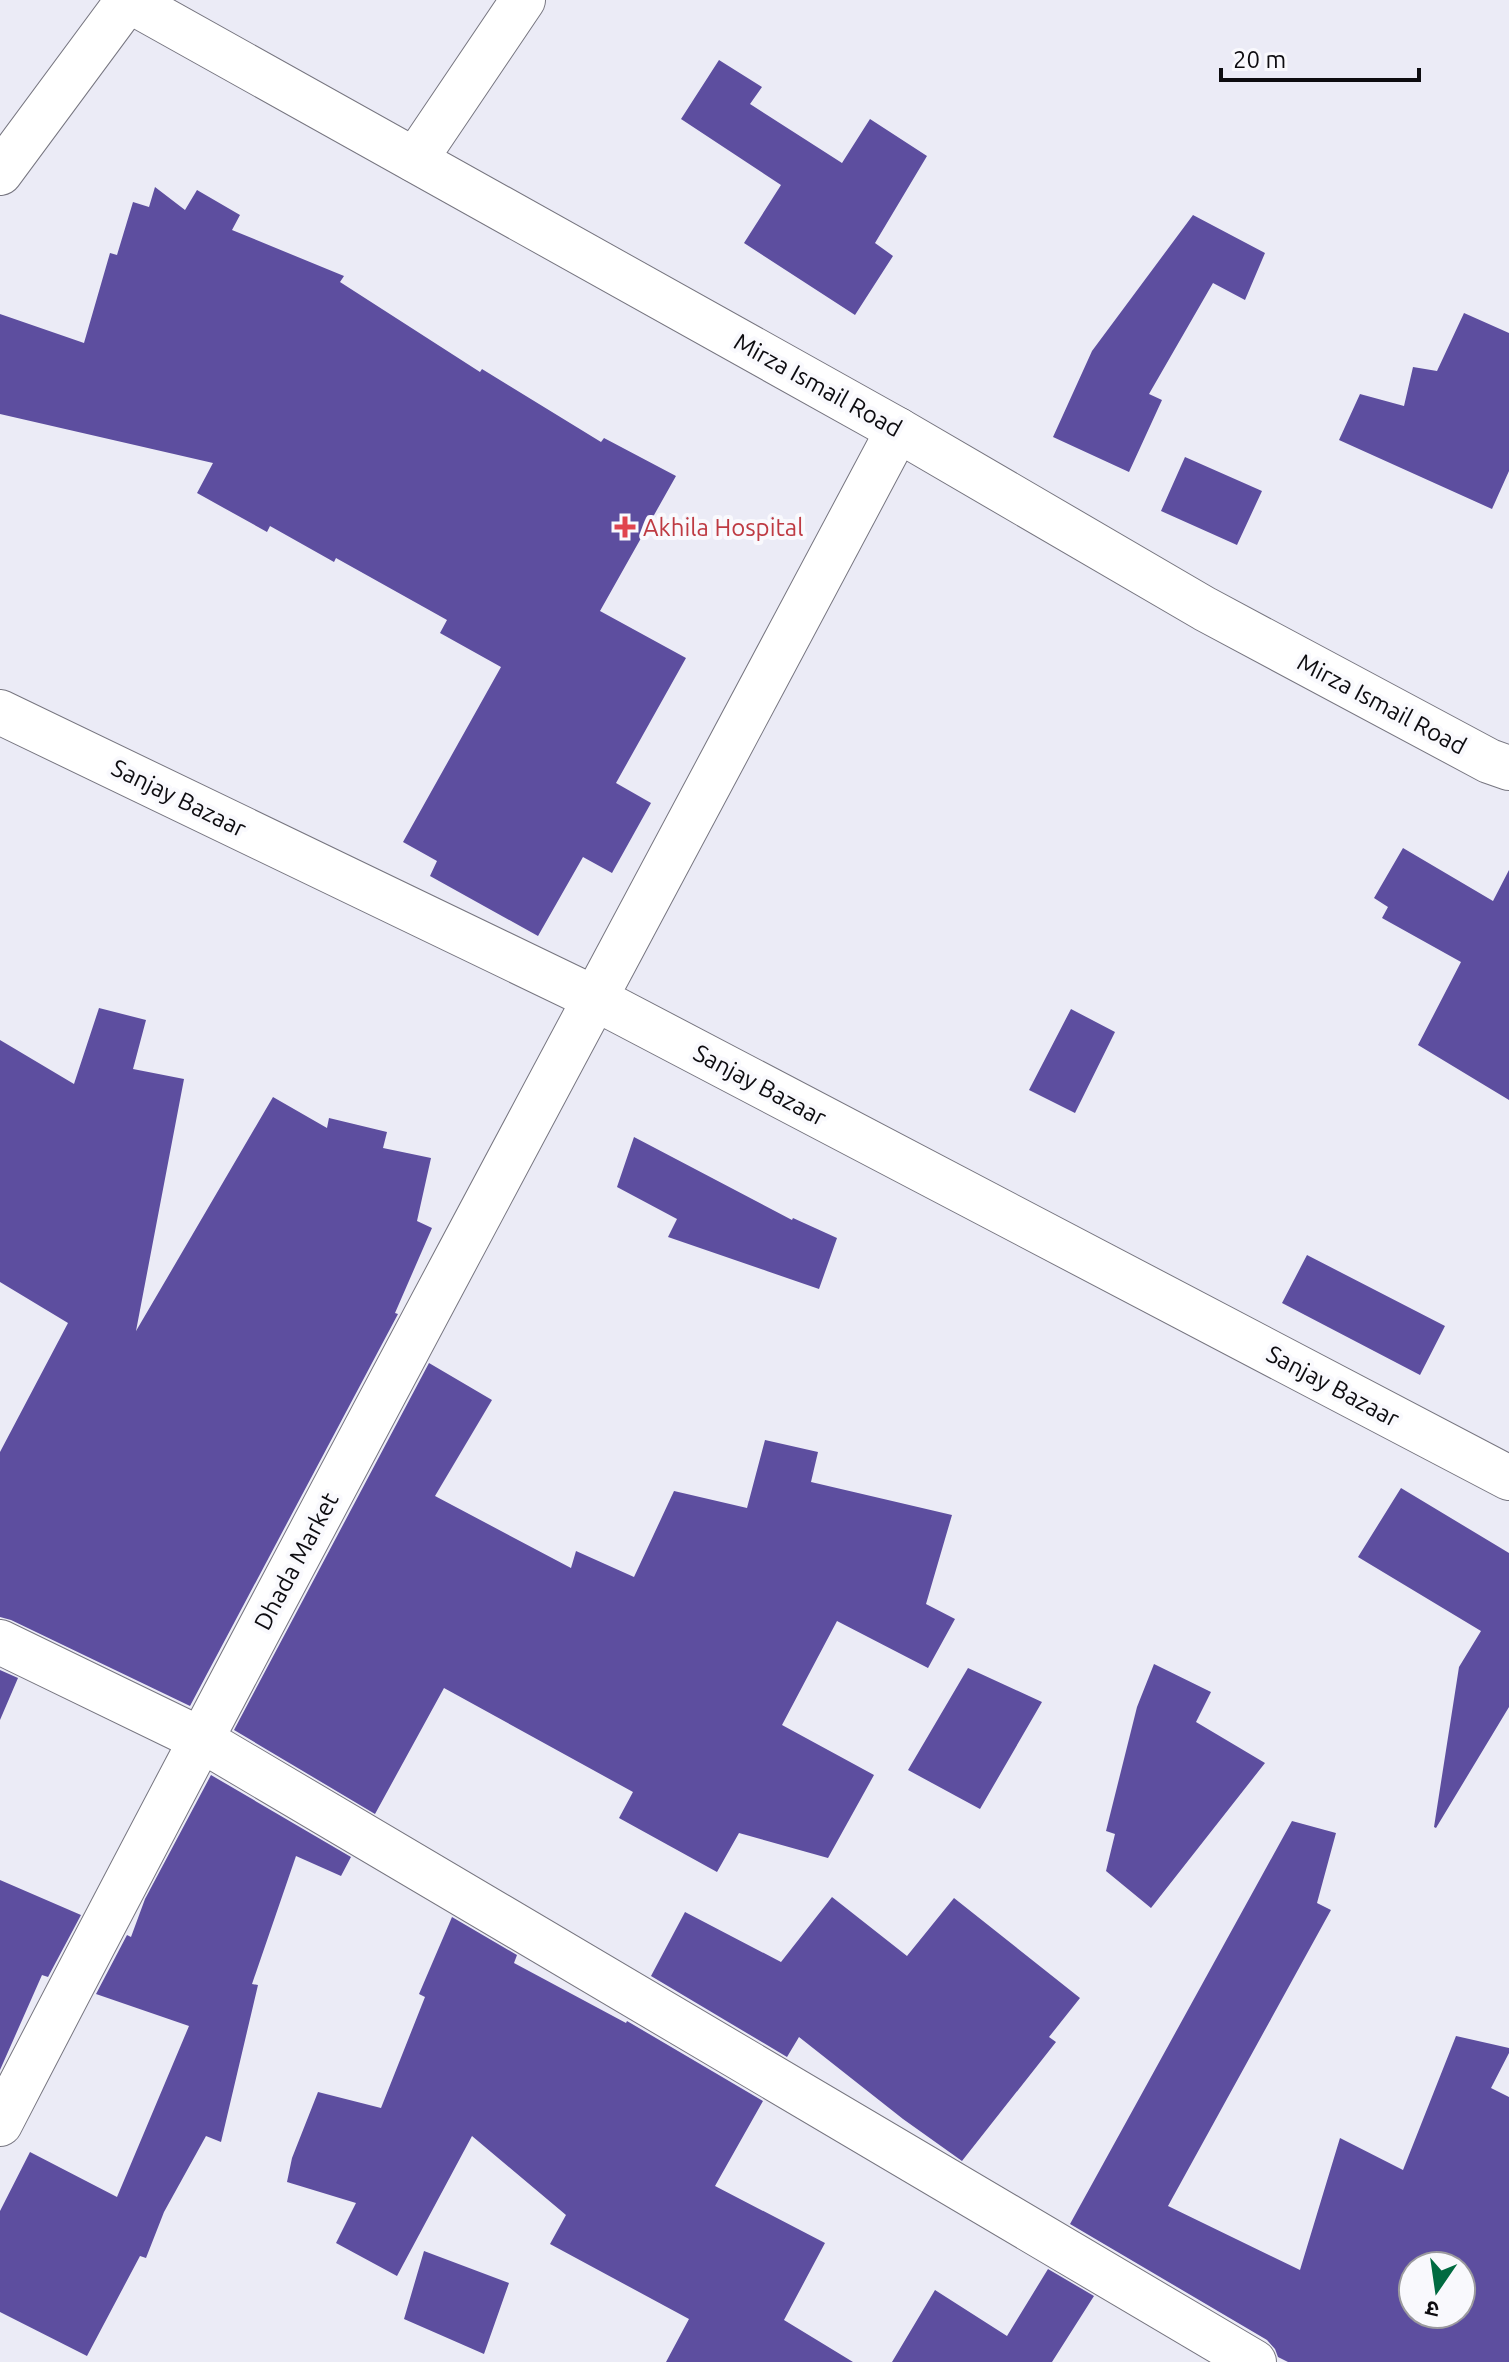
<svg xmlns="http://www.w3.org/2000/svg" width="1509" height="2362" font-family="Ubuntu,'Noto Sans Devanagari',sans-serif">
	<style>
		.building { fill: #5d4e9f; fill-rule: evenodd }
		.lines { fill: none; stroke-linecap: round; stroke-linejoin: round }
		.minor-casing { stroke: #777680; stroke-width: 46 }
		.highway-casing { stroke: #777680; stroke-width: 46 }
		.minor { stroke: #fff; stroke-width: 44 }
		.highway { stroke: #fff; stroke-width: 44 }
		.health-dot { fill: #e0444e; stroke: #f9f9fd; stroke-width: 3 }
		.labels { text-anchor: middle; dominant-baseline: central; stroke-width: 8; stroke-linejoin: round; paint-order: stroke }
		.street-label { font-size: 24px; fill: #0d0c10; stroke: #f9f9fd }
		.health-label { font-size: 24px; fill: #be3a42; stroke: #f9f9fd; text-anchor: start }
	</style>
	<rect width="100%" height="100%" fill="#ebebf6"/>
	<!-- building -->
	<path class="building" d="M 719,60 L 762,87 L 750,104 L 842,163 L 870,119 L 927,156 L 875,243 L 893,256 L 855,315 L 744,243 L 781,185 L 681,119 Z
		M 155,187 L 185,210 L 197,190 L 240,215 L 232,230 L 344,276 L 340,282 L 480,372 L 482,369 L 601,442 L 604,438 L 676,476 L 600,611 L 686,658 L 616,783 L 651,803 L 612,873 L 583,857 L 538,936 L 430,876 L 437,861 L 403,842 L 501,667 L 440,633 L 447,620 L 336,558 L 334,562 L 270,526 L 267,532 L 197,493 L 213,463 L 0,414 L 0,314 L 84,343 L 110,253 L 117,255 L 133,202 L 149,207 Z
		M 1193,215 L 1265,253 L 1245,300 L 1213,283 L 1149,394 L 1162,400 L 1129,472 L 1053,437 L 1092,351 Z
		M 1464,313 L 1509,333 L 1509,471 L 1492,509 L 1339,440 L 1360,394 L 1404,406 L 1413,367 L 1437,371 Z
		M 1185,457 L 1262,491 L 1237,545 L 1161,511 Z
		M 1403,848 L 1493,901 L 1509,870 L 1509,1100 L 1418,1045 L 1461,962 L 1382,918 L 1388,907 L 1374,898 Z
		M 99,1008 L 146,1020 L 133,1069 L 184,1079 L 136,1331 L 273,1097 L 327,1128 L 329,1118 L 387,1132 L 383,1148 L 431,1158 L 417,1221 L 432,1228 L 395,1313 L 398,1314 L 190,1706 L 11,1620 L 0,1617 L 0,1452 L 68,1323 L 0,1282 L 0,1040 L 74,1084 Z
		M 1071,1009 L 1115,1032 L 1075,1113 L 1029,1090 Z
		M 634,1137 L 792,1220 L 793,1218 L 837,1238 L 819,1289 L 668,1237 L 677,1219 L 617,1187 Z
		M 1307,1255 L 1445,1326 L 1420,1375 L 1282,1303 Z
		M 429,1363 L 492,1400 L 435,1496 L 571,1568 L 576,1551 L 634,1577 L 674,1491 L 747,1508 L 765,1440 L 818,1452 L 811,1482 L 952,1515 L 926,1604 L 955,1619 L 928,1668 L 837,1621 L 782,1725 L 874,1775 L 828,1858 L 739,1833 L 717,1872 L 619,1818 L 633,1792 L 444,1688 L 375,1814 L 234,1730 Z
		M 1401,1488 L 1509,1553 L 1509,1707 L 1436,1828 L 1434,1827 L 1459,1667 L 1481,1631 L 1358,1557 Z
		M 1154,1664 L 1211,1692 L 1196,1722 L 1265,1763 L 1151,1908 L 1106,1871 L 1115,1834 L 1106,1831 L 1137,1707 Z
		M 968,1668 L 1042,1702 L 980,1809 L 908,1770 Z
		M 0,1670 L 18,1678 L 0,1720 Z
		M 211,1775 L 351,1857 L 341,1876 L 296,1856 L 252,1984 L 258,1985 L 221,2142 L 206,2136 L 164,2212 L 146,2258 L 140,2256 L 87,2356 L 0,2312 L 0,2211 L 30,2152 L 117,2197 L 189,2026 L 96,1994 L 127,1935 L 131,1937 L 145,1899 Z
		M 1292,1821 L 1336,1833 L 1317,1903 L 1331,1910 L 1168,2206 L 1300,2270 L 1340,2138 L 1403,2170 L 1456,2036 L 1509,2048 L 1509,2053 L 1491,2088 L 1509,2097 L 1509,2362 L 1288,2362 L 1278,2357 L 1275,2349 L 1267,2340 L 1070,2224 ZM 1413,2266 L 1461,2266 L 1461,2314 L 1413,2314 Z
		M 0,1880 L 81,1915 L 48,1977 L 42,1975 L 0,2070 Z
		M 832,1897 L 907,1956 L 954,1898 L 1080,1998 L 1049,2037 L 1056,2042 L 962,2161 L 903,2119 L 799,2037 L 787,2057 L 651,1976 L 685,1912 L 781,1962 Z
		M 452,1917 L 517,1955 L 514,1963 L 626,2023 L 627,2021 L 763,2101 L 715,2186 L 825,2243 L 784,2320 L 853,2362 L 666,2362 L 689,2319 L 550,2244 L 566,2215 L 472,2136 L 397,2276 L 336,2243 L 356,2203 L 287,2182 L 292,2158 L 318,2092 L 381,2108 L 425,1997 L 419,1994 Z
		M 424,2251 L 509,2283 L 484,2354 L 404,2319 Z
		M 1048,2269 L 1094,2296 L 1052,2362 L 892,2362 L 935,2290 L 1007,2336 Z"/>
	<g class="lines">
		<defs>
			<path id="minor" d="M 415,160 L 523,0
				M 0,173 L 128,0
				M 0,712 L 596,999 L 1509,1478
				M 0,1642 L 200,1739 L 1254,2362
				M 0,2124 C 294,1557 598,995 898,430"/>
			<path id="highway" d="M 128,0 L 898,430 L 1205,609 L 1489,761 L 1509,768"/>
		</defs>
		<!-- minor casing -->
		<use href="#minor" class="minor-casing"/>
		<!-- highway casing -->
		<use href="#highway" class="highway-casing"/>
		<!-- minor -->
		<use href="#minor" class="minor"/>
		<!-- highway -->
		<use href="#highway" class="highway"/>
	</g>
	<!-- markers -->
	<path class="health-dot" d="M621 515h8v8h8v8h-8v8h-8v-8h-8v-8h8z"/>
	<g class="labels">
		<!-- street labels -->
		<g class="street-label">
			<text transform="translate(818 385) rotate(29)">Mirza Ismail Road</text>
			<text transform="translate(1382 704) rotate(28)">Mirza Ismail Road</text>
			<text transform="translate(179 798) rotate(26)">Sanjay Bazaar</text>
			<text transform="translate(760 1085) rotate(28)">Sanjay Bazaar</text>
			<text transform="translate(1333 1386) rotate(28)">Sanjay Bazaar</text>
			<text transform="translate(296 1561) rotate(-62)">Dhada Market</text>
		</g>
		<!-- health labels -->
		<g class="health-label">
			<text x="643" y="527">Akhila Hospital</text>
		</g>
	</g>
	<!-- north arrow -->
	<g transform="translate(1437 2290) rotate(193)"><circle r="38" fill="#f9f9fd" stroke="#9b9a9e" stroke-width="2"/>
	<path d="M0-6L14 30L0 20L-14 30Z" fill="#016b41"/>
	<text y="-12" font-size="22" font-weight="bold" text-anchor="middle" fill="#0d0c10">उ</text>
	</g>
	<!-- scale -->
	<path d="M1221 68v12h198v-12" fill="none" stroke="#0d0c10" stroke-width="4"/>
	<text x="1233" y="68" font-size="24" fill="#0d0c10" stroke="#f9f9fd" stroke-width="6" paint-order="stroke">20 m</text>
</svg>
